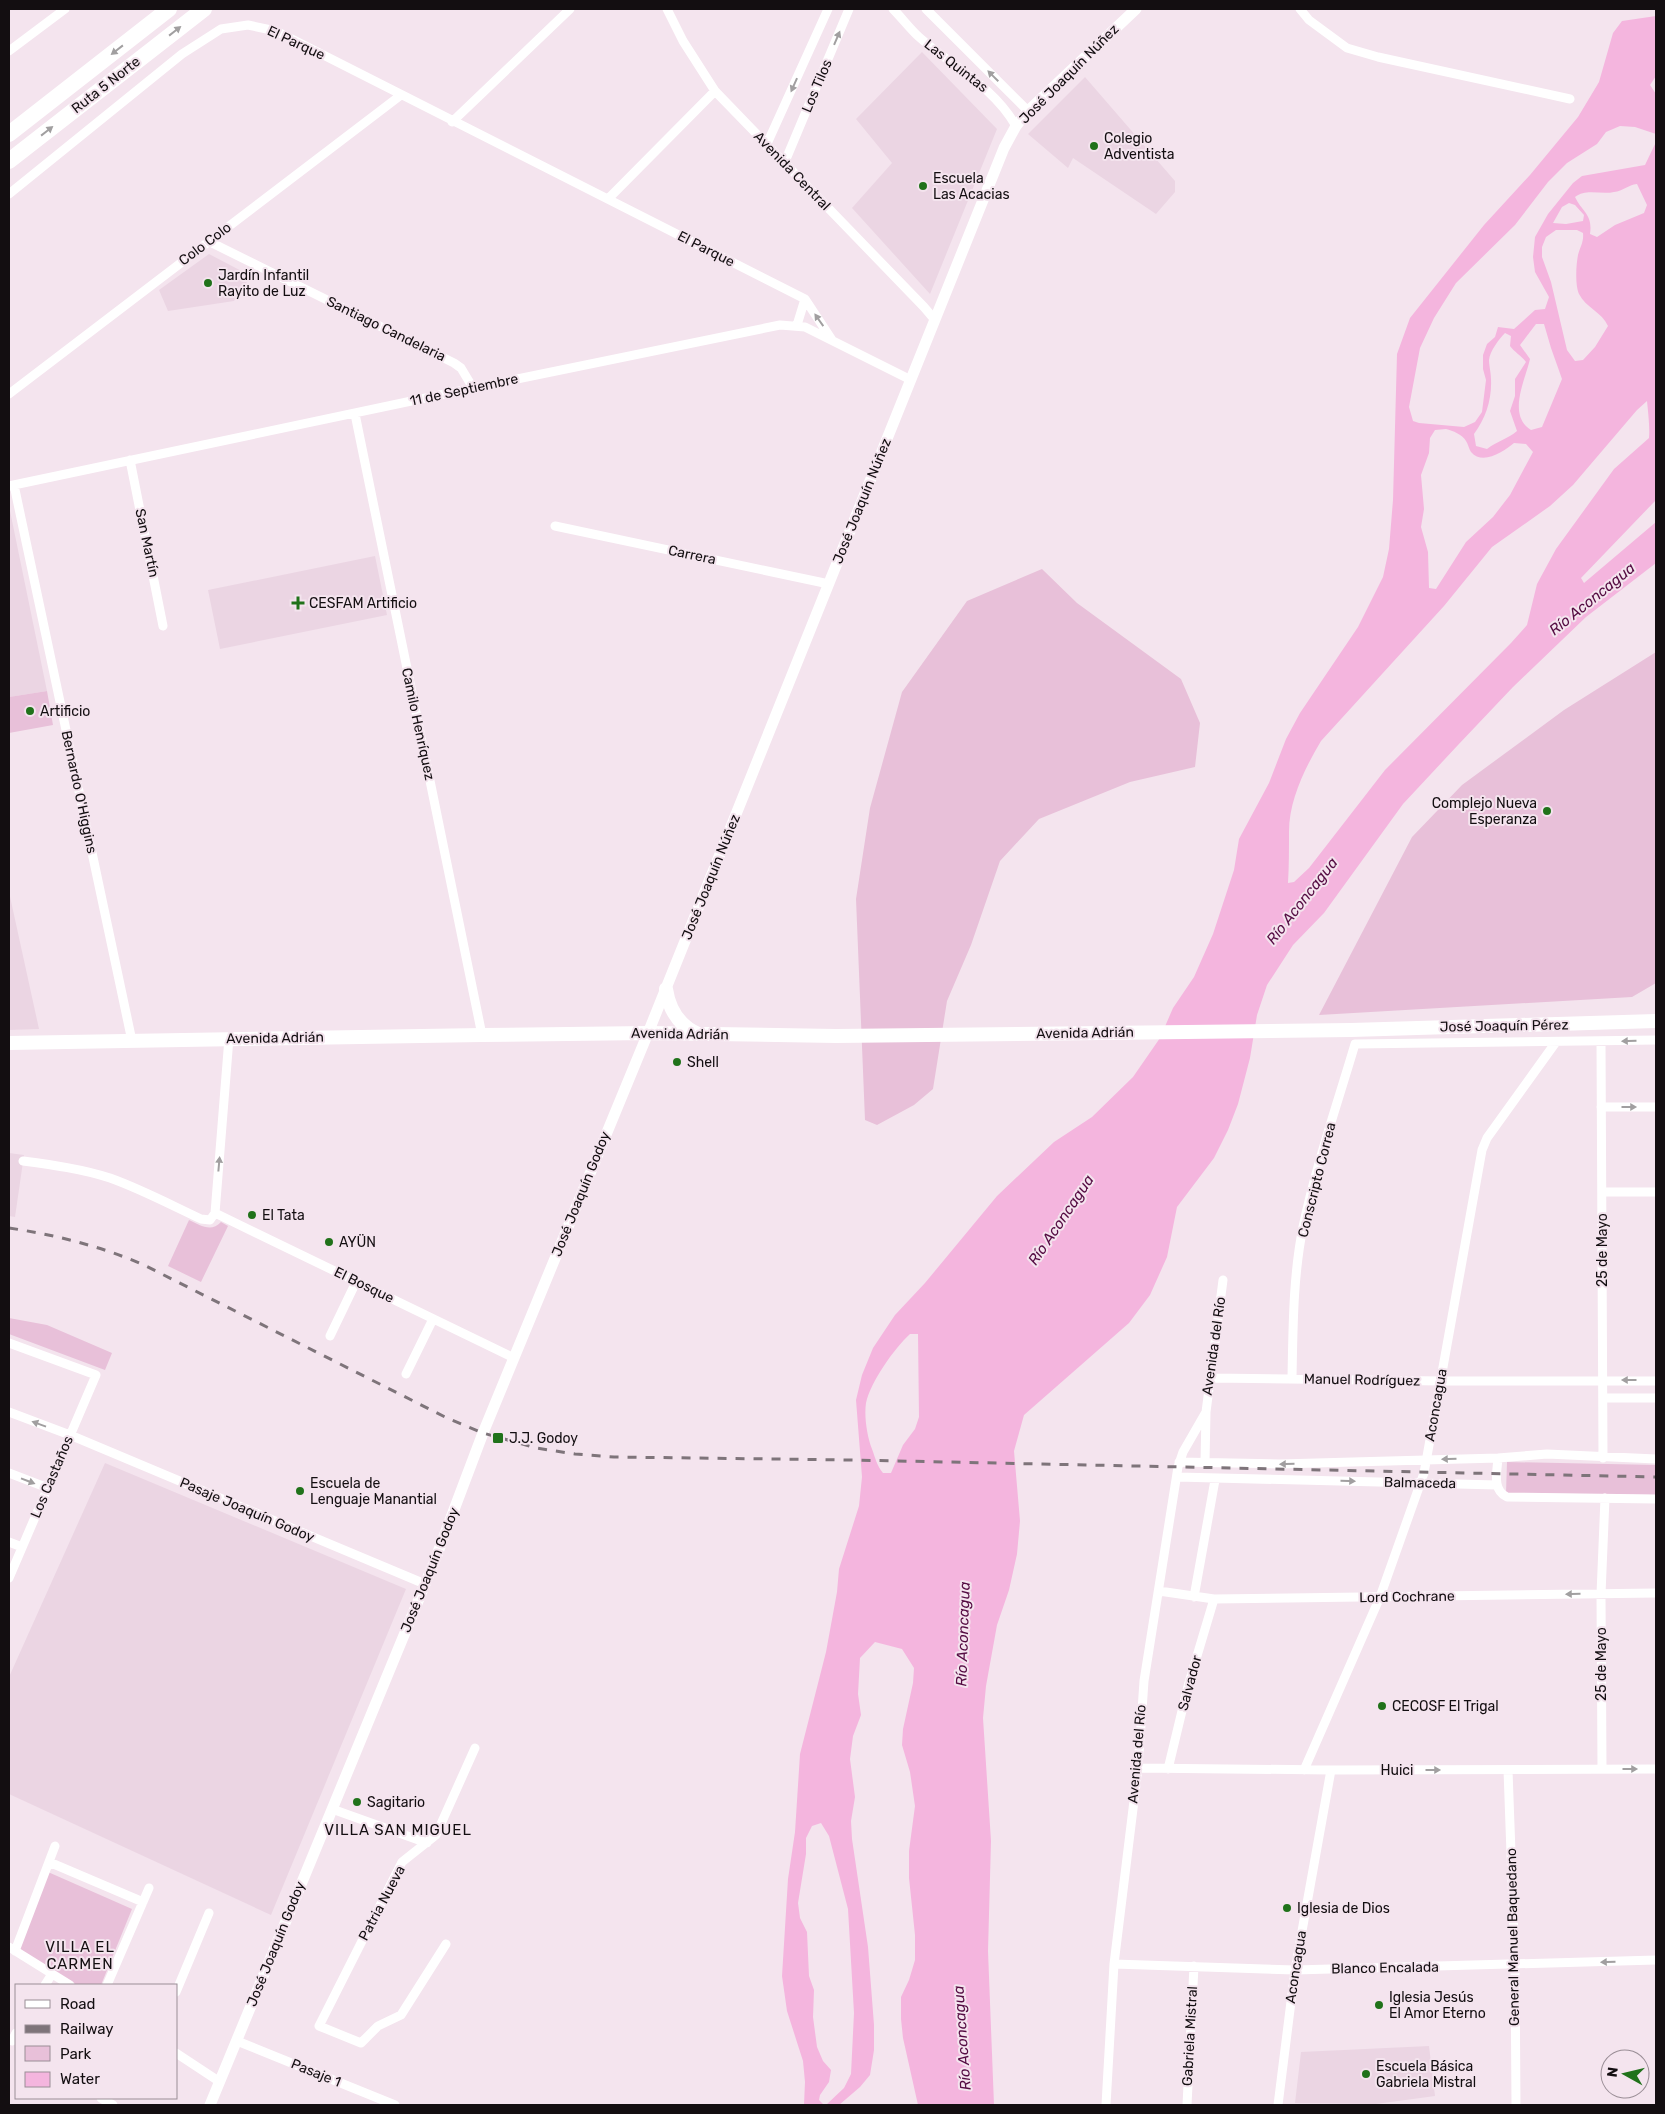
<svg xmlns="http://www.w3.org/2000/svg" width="1665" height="2114" font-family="Rubik,sans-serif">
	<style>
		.built { fill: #ebd5e3 }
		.green { fill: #e8c0d9 }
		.water { fill: #f4b5de; fill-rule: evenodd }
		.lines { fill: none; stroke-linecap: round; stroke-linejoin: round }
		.minor { stroke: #fff; stroke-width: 9 }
		.tertiary { stroke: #fff; stroke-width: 11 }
		.primary { stroke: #fff; stroke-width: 14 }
		.motorway { stroke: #fff; stroke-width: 16 }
		.rail { stroke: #7e747a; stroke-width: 3; stroke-dasharray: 9 9; stroke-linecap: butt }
		.oneway { fill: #a19fa0 }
		.poi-dot { fill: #20721a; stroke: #f4e4ee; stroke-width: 2 }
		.labels { text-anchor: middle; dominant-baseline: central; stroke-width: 4; stroke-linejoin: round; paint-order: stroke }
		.street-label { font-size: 14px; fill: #130e11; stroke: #f4e4ee }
		.poi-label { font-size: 14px; fill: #130e11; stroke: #f4e4ee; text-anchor: start }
		.water-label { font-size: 15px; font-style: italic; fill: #550c43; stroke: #f4e4ee }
		.neighbourhood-label { font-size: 15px; letter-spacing: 1px; fill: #130e11; stroke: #f4e4ee }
	</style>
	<rect width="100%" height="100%" fill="#f4e4ee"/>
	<!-- built -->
	<path class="built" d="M 922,52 L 997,129 L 930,294 L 852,208 L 892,163 L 856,119 Z
		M 1085,77 L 1175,181 L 1175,192 L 1156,214 L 1073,158 L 1068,168 L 1028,134 Z
		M 209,254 L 251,276 L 234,301 L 168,311 L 159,290 Z
		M 9,506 L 47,691 L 9,697 Z
		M 375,556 L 387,615 L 220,649 L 208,590 Z
		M 9,892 L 39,1029 L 9,1030 Z
		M 9,1153 L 24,1155 L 15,1217 L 9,1216 Z
		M 105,1463 L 406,1589 L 271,1915 L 9,1794 L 9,1677 Z
		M 1429,2046 L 1435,2096 L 1376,2104 L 1295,2103 L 1301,2052 Z"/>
	<!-- green -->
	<path class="green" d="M 1042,569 L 1077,603 L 1181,679 L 1200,723 L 1195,767 L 1130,782 L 1039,819 L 1000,861 L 971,945 L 947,1001 L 933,1089 L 914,1105 L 877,1125 L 865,1120 L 856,899 L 870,808 L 902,692 L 967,601 Z
		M 1656,652 L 1656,983 L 1632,997 L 1319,1015 L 1412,837 L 1462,785 L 1564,710 Z
		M 47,691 L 53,725 L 9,733 L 9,697 Z
		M 189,1220 C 200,1225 211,1233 221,1222 L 228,1226 L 201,1282 L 168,1266 Z
		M 9,1318 L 47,1325 L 112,1353 L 105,1370 L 9,1334 Z
		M 1507,1462 L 1656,1465 L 1656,1495 L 1506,1493 Z
		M 48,1872 L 132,1909 L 101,1985 L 77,1985 L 17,1948 Z"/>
	<!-- water -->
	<path class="water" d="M 1656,16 L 1656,76 L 1650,85 L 1656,94 L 1656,134 L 1635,127 L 1620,126 L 1606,132 L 1597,144 L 1567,163 L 1548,182 L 1515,225 L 1456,283 L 1434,318 L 1420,348 L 1409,407 L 1413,421 L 1419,423 L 1464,427 L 1475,422 L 1482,412 L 1486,380 L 1483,369 L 1483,355 L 1487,344 L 1495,337 L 1498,327 L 1514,329 L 1535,310 L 1545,309 L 1549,297 L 1535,272 L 1533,257 L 1535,237 L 1548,214 L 1573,183 L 1582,176 L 1645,165 L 1656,142 L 1656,500 L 1581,578 L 1584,583 L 1656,522 L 1656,563 L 1586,617 L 1513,687 L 1458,745 L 1403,804 L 1324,913 L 1293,945 L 1267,985 L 1257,1015 L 1250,1058 L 1238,1104 L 1228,1130 L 1214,1158 L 1177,1207 L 1167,1257 L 1150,1295 L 1129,1323 L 1024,1415 L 1014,1451 L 1020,1521 L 1017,1554 L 1009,1590 L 997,1625 L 986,1686 L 983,1718 L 991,1841 L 988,1951 L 994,2105 L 918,2105 L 903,2038 L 901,2019 L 901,1997 L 909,1980 L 915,1960 L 915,1935 L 909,1878 L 909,1851 L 915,1806 L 910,1772 L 902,1745 L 903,1729 L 913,1683 L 914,1668 L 902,1649 L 875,1642 L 860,1658 L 858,1694 L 861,1715 L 853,1736 L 850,1759 L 855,1797 L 851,1821 L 852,1839 L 868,1947 L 874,2025 L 874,2050 L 870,2075 L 860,2087 L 839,2105 L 826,2105 L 844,2088 L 851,2074 L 854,2013 L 848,1909 L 829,1836 L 821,1823 L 812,1826 L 806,1838 L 806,1854 L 798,1903 L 800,1918 L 807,1932 L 809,1976 L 814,1990 L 813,2017 L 817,2047 L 823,2061 L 831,2070 L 829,2082 L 820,2095 L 819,2100 L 824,2105 L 804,2105 L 805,2082 L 803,2061 L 787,2011 L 782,1976 L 788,1879 L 795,1832 L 800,1754 L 826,1652 L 837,1592 L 839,1569 L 859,1506 L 862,1477 L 856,1400 L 862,1375 L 873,1348 L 895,1315 L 925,1283 L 997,1196 L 1054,1142 L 1092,1117 L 1133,1077 L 1160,1038 L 1173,1008 L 1194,977 L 1213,934 L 1234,870 L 1239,839 L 1269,783 L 1286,739 L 1300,713 L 1358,627 L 1383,577 L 1389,549 L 1393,500 L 1397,354 L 1410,318 L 1484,225 L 1530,175 L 1578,117 L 1599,82 L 1613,33 L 1622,21 ZM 1637,184 L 1647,205 L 1644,213 L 1615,225 L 1597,237 L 1590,234 C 1593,214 1582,212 1575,197 C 1586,188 1601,195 1614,192 C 1623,191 1628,185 1637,184 ZM 1569,203 L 1575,205 L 1584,215 L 1583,221 L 1566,224 L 1553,223 L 1562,207 ZM 1556,230 L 1577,230 L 1583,233 C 1584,242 1580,247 1578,255 C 1576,265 1575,285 1579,294 C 1586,308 1602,312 1608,326 L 1595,347 L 1583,360 L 1575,361 L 1567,350 L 1551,282 L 1542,257 L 1542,247 L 1546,237 ZM 1536,324 L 1544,324 L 1551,348 L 1562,379 L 1542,427 L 1531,430 C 1507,415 1525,381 1530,359 L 1520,345 ZM 1505,333 L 1511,336 L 1510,346 C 1514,352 1521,355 1526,362 L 1515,379 L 1515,396 L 1510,411 L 1517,431 C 1508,439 1497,441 1487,449 L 1476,446 L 1474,434 C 1486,418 1492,399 1491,379 C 1491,373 1489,365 1489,360 C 1490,351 1499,339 1505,333 ZM 1647,401 C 1648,411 1650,428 1649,438 L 1614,469 L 1556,549 L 1537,584 L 1527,625 L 1511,643 L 1385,770 L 1309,868 L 1294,882 L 1288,883 C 1289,866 1289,849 1289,832 C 1289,800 1305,768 1321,741 L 1444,606 L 1492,547 L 1550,506 L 1573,485 L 1637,410 ZM 1446,429 C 1453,431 1462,434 1466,441 C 1468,444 1469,449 1471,452 C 1483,466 1504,451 1514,443 L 1526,444 L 1533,452 L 1510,495 L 1493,517 L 1466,542 L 1436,589 L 1429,588 L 1428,552 L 1421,527 L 1424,509 L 1421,475 L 1429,453 L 1430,438 L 1435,430 ZM 910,1334 L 918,1334 L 919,1417 L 915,1429 L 903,1445 L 891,1473 L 883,1473 C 877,1466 875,1457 872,1449 C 867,1436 864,1416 866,1403 C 871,1381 894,1349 910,1334 Z"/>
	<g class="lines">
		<!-- minor -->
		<path class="minor" d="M 667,9 L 683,41 L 715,91 L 924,307 L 935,320
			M 893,9 C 902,18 910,29 919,37 C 953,67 993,86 1016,126
			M 926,9 L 1028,111
			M 1300,9 L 1309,20 L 1347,48 L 1378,57 L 1570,99
			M 9,51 L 65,9
			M 452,122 L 570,9
			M 766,146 L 828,9
			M 784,164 L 849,9
			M 9,194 L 182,54 L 221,29 L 248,25 L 276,31 L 805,299 L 832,340
			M 608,199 L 715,91
			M 208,241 L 454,363 L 461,368 L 473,388
			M 797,325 L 805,299
			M 9,394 L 401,95
			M 355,414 L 482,1035
			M 130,460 L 163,626
			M 14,485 L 132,1041
			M 9,486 L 473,388 L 780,325 L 805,327 L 911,380
			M 555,526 L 829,584
			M 1601,1042 L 1603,1458
			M 1601,1107 L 1656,1107
			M 23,1161 C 53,1165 82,1169 110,1178 C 141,1189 171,1205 201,1219 L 210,1220 L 215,1213 L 229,1038
			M 1602,1192 L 1656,1192
			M 215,1213 L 514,1358
			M 330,1336 L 356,1282
			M 9,1343 L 96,1375 L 9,1578
			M 406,1374 L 433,1319
			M 1211,1378 L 1441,1381 L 1656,1381
			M 1292,1378 C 1293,1328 1293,1276 1303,1227 C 1316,1165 1337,1105 1355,1044 L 1656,1040
			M 1604,1398 L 1656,1398
			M 9,1412 L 70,1435 L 425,1584
			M 1498,1458 C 1497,1472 1492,1490 1507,1497 L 1656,1499
			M 1179,1462 L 1280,1464 L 1498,1458 L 1547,1454 L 1656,1459
			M 1205,1462 L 1206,1413
			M 9,1473 L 48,1488
			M 1177,1477 L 1497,1485
			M 9,1542 L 22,1547
			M 1159,1591 L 1214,1599 L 1656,1593
			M 1194,1597 L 1215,1480
			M 1138,1768 L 1331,1770 L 1656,1769
			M 1168,1769 L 1188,1686 L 1214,1599
			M 1602,1769 L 1601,1594 L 1605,1498
			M 1304,1770 L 1380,1597 L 1424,1473 L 1482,1150 L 1487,1138 L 1556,1042
			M 1508,1770 L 1515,1964 L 1516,2105
			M 332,1809 L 427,1843
			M 49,1862 L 143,1902
			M 446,1944 L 401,2015 L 378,2026 L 361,2043 L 319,2026 L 402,1862 L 436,1835 L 475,1748
			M 9,1947 L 70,1985
			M 15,1951 L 55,1846
			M 1114,1964 L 1295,1970 L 1656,1960
			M 45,1985 L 52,1974
			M 107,1985 L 149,1888
			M 176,1992 L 209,1913
			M 12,2041 L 16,2033
			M 237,2041 L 395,2105
			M 176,2053 L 220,2082
			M 101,2098 L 113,2105
			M 1106,2105 L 1114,1964 L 1138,1768 L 1144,1681 L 1178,1467 L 1183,1452 L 1206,1412 L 1223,1280
			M 1187,2105 L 1194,1966
			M 1278,2105 L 1295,1970 L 1331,1770"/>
		<!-- tertiary -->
		<path class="tertiary" d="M 210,2105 L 435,1560 L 483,1433 L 648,1033 L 1004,148 L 1016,126 L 1028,111 L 1136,9"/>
		<!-- primary -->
		<path class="primary" d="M 666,989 C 669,1009 678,1025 698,1034
			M 9,1043 L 482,1035 L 648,1033 L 836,1036 L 1351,1030 L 1656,1021"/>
		<!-- motorway -->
		<path class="motorway" d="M 9,134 L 169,9
			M 9,161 L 204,9"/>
		<!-- rail -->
		<path class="rail" d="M 9,1228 C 56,1235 100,1246 144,1265 L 447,1418 L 483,1433 L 536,1448 L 575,1454 L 614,1457 L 852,1460 L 1656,1477"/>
	</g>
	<!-- one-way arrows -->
	<defs><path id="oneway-solid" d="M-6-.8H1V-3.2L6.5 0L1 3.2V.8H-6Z" transform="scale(1.25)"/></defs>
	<g class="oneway">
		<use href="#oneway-solid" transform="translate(175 31) rotate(-38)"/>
		<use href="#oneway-solid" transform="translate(837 38) rotate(-67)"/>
		<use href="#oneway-solid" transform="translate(117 50) rotate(142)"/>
		<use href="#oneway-solid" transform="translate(993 76) rotate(-135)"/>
		<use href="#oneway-solid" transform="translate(794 85) rotate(114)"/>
		<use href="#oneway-solid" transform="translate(47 131) rotate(-38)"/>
		<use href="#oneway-solid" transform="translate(819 320) rotate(-125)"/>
		<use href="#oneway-solid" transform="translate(1629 1041) rotate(178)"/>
		<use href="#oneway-solid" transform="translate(1629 1107)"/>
		<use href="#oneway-solid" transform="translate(219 1164) rotate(-85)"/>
		<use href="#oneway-solid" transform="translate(1629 1380) rotate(-180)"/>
		<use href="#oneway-solid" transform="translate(39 1424) rotate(-160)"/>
		<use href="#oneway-solid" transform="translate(1449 1459) rotate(178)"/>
		<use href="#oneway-solid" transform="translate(1287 1464) rotate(179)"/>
		<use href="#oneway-solid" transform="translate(28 1481) rotate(21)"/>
		<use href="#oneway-solid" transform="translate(1348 1481) rotate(1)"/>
		<use href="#oneway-solid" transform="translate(1573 1594) rotate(179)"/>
		<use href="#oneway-solid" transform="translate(1630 1769)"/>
		<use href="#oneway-solid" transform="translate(1433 1770)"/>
		<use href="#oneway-solid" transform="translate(1608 1962) rotate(178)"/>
	</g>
	<!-- markers -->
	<g class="poi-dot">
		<circle cx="1094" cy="146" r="5"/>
		<circle cx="923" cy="186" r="5"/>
		<circle cx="208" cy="283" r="5"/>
		<path d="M295.5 595.5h5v5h5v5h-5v5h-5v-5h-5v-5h5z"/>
		<circle cx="30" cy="711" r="5"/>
		<circle cx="1547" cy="811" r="5"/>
		<circle cx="677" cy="1062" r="5"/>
		<circle cx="252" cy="1215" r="5"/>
		<circle cx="329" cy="1242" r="5"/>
		<rect x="492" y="1432" width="12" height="12" rx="2.5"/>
		<circle cx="300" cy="1491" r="5"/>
		<circle cx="1382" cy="1706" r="5"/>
		<circle cx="357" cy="1802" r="5"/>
		<circle cx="1287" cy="1908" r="5"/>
		<circle cx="1379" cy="2005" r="5"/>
		<circle cx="1366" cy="2074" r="5"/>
	</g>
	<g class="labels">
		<!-- street labels -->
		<g class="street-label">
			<text transform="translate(296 43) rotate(25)">El Parque</text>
			<text transform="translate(956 66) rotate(38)">Las Quintas</text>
			<text transform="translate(1069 74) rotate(-45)">José Joaquín Núñez</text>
			<text transform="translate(106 85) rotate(-38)">Ruta 5 Norte</text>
			<text transform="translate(817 86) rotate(-67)">Los Tilos</text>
			<text transform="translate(792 171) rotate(46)">Avenida Central</text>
			<text transform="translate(205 244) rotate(-37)">Colo Colo</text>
			<text transform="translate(706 249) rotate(27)">El Parque</text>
			<text transform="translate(386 329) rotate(26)">Santiago Candelaria</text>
			<text transform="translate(464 390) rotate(-12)">11 de Septiembre</text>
			<text transform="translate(862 501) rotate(-68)">José Joaquín Núñez</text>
			<text transform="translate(147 543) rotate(78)">San Martín</text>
			<text transform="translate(692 555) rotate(12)">Carrera</text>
			<text transform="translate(418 724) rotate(78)">Camilo Henríquez</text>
			<text transform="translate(79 792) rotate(78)">Bernardo O'Higgins</text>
			<text transform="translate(711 877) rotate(-68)">José Joaquín Núñez</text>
			<text transform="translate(1504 1026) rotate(-1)">José Joaquín Pérez</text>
			<text transform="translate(1085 1033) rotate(-1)">Avenida Adrián</text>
			<text transform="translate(680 1034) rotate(1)">Avenida Adrián</text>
			<text transform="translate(275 1038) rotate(-1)">Avenida Adrián</text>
			<text transform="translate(1317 1180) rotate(-76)">Conscripto Correa</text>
			<text transform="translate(581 1194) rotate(-68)">José Joaquín Godoy</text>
			<text transform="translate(1602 1250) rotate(-90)">25 de Mayo</text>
			<text transform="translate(364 1285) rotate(26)">El Bosque</text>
			<text transform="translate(1214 1346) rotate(-82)">Avenida del Río</text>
			<text transform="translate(1362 1380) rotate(1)">Manuel Rodríguez</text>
			<text transform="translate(1436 1405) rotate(-80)">Aconcagua</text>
			<text transform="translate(52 1477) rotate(-67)">Los Castaños</text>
			<text transform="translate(1420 1483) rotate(1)">Balmaceda</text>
			<text transform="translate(247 1510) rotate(23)">Pasaje Joaquín Godoy</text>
			<text transform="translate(430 1570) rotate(-68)">José Joaquín Godoy</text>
			<text transform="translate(1407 1597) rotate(-1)">Lord Cochrane</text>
			<text transform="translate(1601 1664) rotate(-90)">25 de Mayo</text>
			<text transform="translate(1190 1683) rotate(-75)">Salvador</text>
			<text transform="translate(1137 1754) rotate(-85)">Avenida del Río</text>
			<text x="1397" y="1770">Huici</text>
			<text transform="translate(382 1903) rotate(-62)">Patria Nueva</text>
			<text transform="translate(1513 1937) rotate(-91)">General Manuel Baquedano</text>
			<text transform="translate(276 1944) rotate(-68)">José Joaquín Godoy</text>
			<text transform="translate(1296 1967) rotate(-81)">Aconcagua</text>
			<text transform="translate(1385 1968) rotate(-1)">Blanco Encalada</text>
			<text transform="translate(1190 2036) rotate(-87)">Gabriela Mistral</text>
			<text transform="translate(316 2073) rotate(22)">Pasaje 1</text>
		</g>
		<!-- poi labels -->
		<g class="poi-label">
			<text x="1104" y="138">Colegio<tspan x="1104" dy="16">Adventista</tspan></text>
			<text x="933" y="178">Escuela<tspan x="933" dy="16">Las Acacias</tspan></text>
			<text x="218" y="275">Jardín Infantil<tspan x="218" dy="16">Rayito de Luz</tspan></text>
			<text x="309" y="603">CESFAM Artificio</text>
			<text x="40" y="711">Artificio</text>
			<text x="1537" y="803" text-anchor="end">Complejo Nueva<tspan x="1537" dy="16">Esperanza</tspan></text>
			<text x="687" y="1062">Shell</text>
			<text x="262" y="1215">El Tata</text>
			<text x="339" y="1242">AYÜN</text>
			<text x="509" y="1438">J.J. Godoy</text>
			<text x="310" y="1483">Escuela de<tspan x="310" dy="16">Lenguaje Manantial</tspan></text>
			<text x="1392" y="1706">CECOSF El Trigal</text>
			<text x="367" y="1802">Sagitario</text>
			<text x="1297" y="1908">Iglesia de Dios</text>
			<text x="1389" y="1997">Iglesia Jesús<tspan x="1389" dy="16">El Amor Eterno</tspan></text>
			<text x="1376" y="2066">Escuela Básica<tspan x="1376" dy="16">Gabriela Mistral</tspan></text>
		</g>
		<!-- water labels -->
		<g class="water-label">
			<text transform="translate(1592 599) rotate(-39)">Río Aconcagua</text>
			<text transform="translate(1302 901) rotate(-52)">Río Aconcagua</text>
			<text transform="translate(1061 1220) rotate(-56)">Río Aconcagua</text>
			<text transform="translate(963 1634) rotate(-88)">Río Aconcagua</text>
			<text transform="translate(962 2038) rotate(-94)">Río Aconcagua</text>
		</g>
		<!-- neighbourhood labels -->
		<g class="neighbourhood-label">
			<text x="398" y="1830">VILLA SAN MIGUEL</text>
			<text x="80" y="1947">VILLA EL<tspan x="80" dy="17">CARMEN</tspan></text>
		</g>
	</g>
	<!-- border -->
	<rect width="1665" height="2114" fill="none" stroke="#130e11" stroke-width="20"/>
	<!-- legend -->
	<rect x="15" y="1984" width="162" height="115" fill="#f4e4ee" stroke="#9a8e96"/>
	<rect x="25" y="2000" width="25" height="8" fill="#ffffff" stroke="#9a8e96"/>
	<text x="60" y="2009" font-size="15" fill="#130e11">Road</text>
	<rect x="25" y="2025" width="25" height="8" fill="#7e747a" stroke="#9a8e96"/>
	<text x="60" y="2034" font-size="15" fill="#130e11">Railway</text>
	<rect x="25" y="2046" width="25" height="15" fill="#e8c0d9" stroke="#9a8e96"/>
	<text x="60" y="2059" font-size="15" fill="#130e11">Park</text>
	<rect x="25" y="2072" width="25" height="15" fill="#f4b5de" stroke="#9a8e96"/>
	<text x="60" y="2084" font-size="15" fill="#130e11">Water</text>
	<!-- north arrow -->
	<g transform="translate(1625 2074) rotate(278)"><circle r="24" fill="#f4e4ee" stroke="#9a8e96"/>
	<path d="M0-4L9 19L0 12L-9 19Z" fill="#20721a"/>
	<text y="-8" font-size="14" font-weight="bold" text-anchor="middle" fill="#130e11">N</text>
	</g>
</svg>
